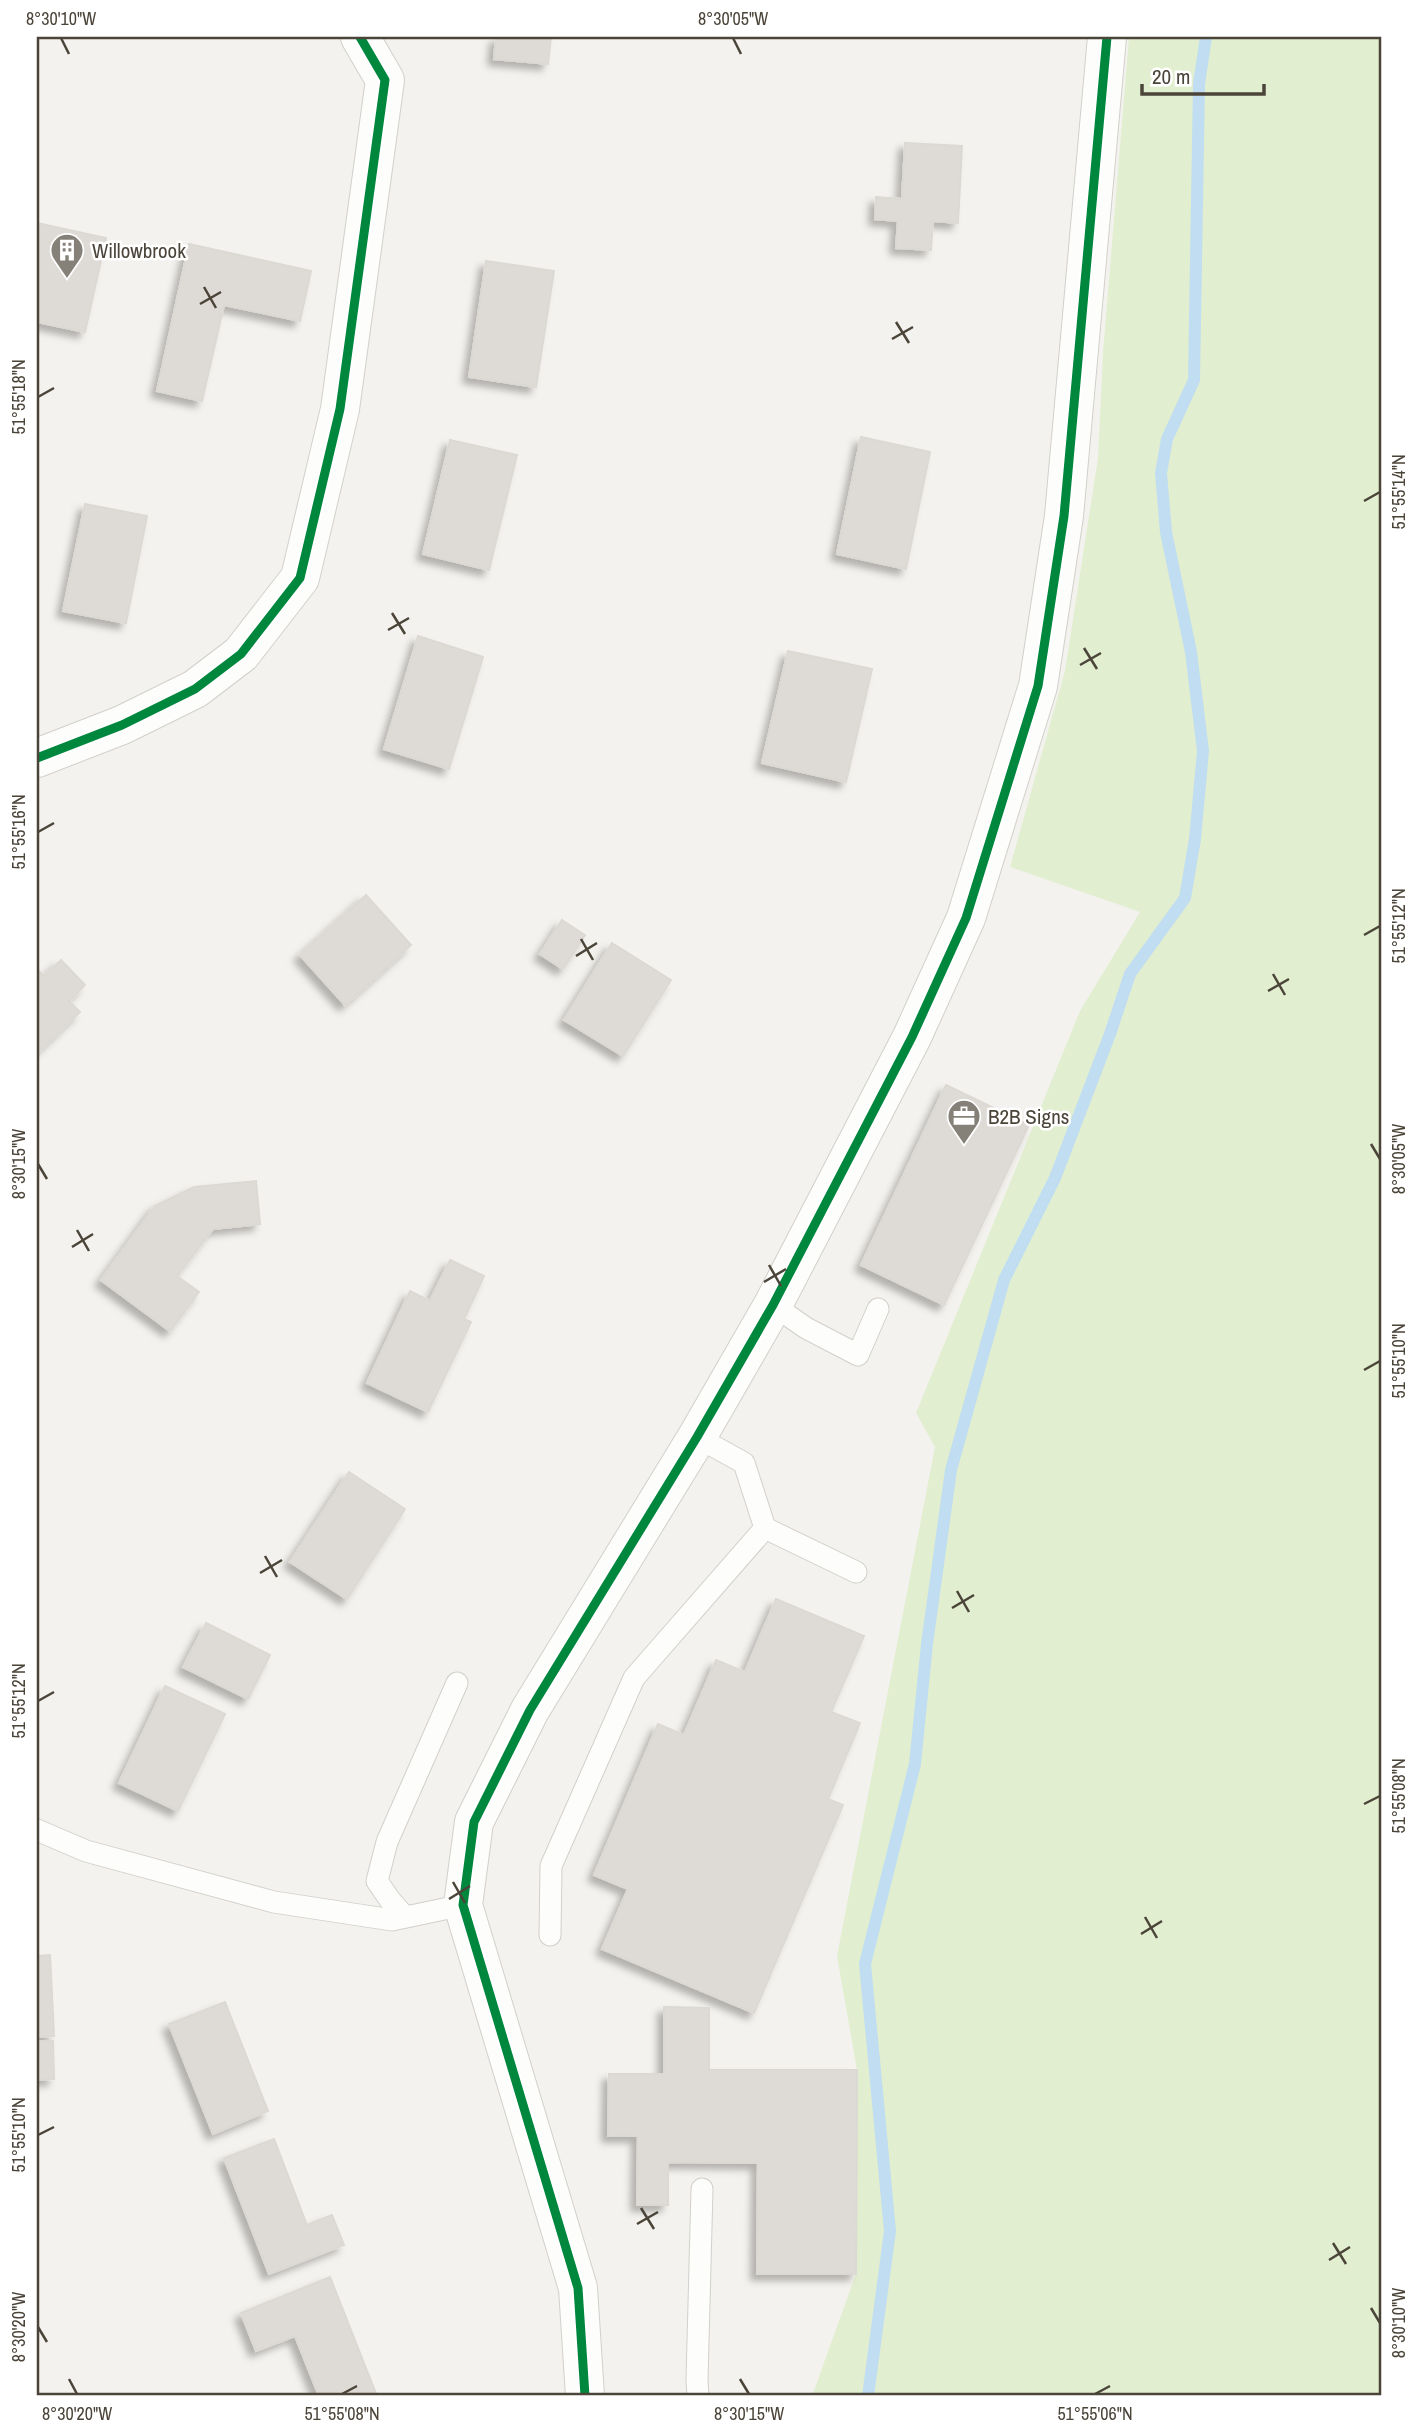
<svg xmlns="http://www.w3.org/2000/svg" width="1418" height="2433" font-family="'Archivo Narrow',sans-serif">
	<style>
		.green { fill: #e1eecf }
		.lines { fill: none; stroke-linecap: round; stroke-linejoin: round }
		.stream { stroke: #c0ddf1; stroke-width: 12 }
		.building { fill: #dedbd6; stroke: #dcd9d4; stroke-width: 2; filter: url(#shadow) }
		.service-casing { stroke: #d2d0cb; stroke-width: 23 }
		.minor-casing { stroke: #d2d0cb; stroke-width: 40 }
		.tertiary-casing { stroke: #d2d0cb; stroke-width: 40 }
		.service { stroke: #fdfdfc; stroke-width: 21 }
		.minor { stroke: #fdfdfc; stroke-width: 38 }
		.tertiary { stroke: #fdfdfc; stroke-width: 38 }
		.cycleway-casing { stroke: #fff; stroke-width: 13 }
		.cycleway { stroke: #00873e; stroke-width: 9 }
		.ticks { fill: none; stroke: #4b4439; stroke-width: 2.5 }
		.labels { text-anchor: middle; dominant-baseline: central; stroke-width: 5; stroke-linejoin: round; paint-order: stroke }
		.poi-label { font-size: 21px; fill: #4b4439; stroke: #fff; text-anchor: start }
		.neatline { fill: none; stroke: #4b4439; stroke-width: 2.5 }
		.ticks-label { font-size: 18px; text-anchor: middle; fill: #4b4439 }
	</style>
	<defs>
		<filter id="shadow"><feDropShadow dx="-6" dy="6" stdDeviation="3.5" flood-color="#0004"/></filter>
	</defs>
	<rect width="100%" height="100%" fill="#f4f2ee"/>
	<!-- green -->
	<path class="green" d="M 1129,37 L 1381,37 L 1381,2396 L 812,2396 L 856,2274 L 857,2070 L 837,1956 L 935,1447 L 916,1413 L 1080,1011 L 1140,912 L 1010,867 L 1065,671 L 1098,458 L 1103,353 Z"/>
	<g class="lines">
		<!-- stream -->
		<path class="stream" d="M 868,2396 L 890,2231 L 865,1964 L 915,1764 L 927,1644 L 951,1470 L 1004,1280 L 1055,1178 L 1110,1034 L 1130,974 L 1185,898 L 1195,839 L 1203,751 L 1191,652 L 1166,532 L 1161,473 L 1167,439 L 1194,380 L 1199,84 L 1206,37"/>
	</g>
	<!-- building -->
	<path class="building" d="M 496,37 L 551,37 L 548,64 L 494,59 Z
		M 905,143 L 962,146 L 958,223 L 933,221 L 931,250 L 896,248 L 898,221 L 875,219 L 876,197 L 902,199 Z
		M 37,223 L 106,238 L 85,332 L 37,322 Z
		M 189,244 L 311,271 L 300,321 L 224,305 L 202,401 L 157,391 Z
		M 486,261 L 554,271 L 536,387 L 469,377 Z
		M 861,437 L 930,452 L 906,569 L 837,554 Z
		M 450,440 L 517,455 L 489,570 L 423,554 Z
		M 85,504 L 147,516 L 126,623 L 63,611 Z
		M 418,636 L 483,657 L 449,769 L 384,749 Z
		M 788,651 L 872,669 L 846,782 L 762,763 Z
		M 366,895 L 411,945 L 345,1005 L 300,955 Z
		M 562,920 L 585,935 L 563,969 L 540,954 Z
		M 612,943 L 671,980 L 623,1056 L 564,1020 Z
		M 61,960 L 85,985 L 69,1001 L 80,1012 L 37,1053 L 37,969 L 44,976 Z
		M 946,1085 L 1029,1125 L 944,1305 L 861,1265 Z
		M 256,1181 L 260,1224 L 213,1229 L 177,1276 L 199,1292 L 170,1331 L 101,1280 L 155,1206 L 194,1187 Z
		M 450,1260 L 484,1276 L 464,1319 L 471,1322 L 428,1412 L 367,1383 L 410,1291 L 430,1301 Z
		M 349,1472 L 405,1509 L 347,1599 L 290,1562 Z
		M 776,1599 L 864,1636 L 831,1712 L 860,1723 L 828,1799 L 843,1805 L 754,2013 L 602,1949 L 628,1889 L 594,1875 L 658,1724 L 684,1735 L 716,1660 L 745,1672 Z
		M 206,1623 L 270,1655 L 248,1699 L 183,1667 Z
		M 165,1686 L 225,1714 L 178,1811 L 119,1783 Z
		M 50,1955 L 54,2036 L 37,2037 L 37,1956 Z
		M 225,2002 L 268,2111 L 213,2134 L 169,2024 Z
		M 664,2007 L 709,2008 L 709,2070 L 857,2070 L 856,2274 L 757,2274 L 758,2163 L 668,2162 L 668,2205 L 637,2205 L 638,2136 L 608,2136 L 609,2074 L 664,2074 Z
		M 37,2041 L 53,2041 L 54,2079 L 37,2080 Z
		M 274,2139 L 307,2225 L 332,2215 L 344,2245 L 269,2274 L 224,2158 Z
		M 330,2277 L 377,2396 L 319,2396 L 295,2336 L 256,2351 L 241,2313 Z"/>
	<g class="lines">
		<defs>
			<path id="service" d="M 773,1305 L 806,1328 L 858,1355 L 878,1309
				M 697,1437 L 744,1463 L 765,1528 L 856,1572
				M 37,1830 L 86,1851 L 274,1902 L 392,1920 L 463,1905
				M 405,1917 L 390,1900 L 377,1881 L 387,1842 L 457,1683
				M 550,1935 L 551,1866 L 634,1678 L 765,1528
				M 698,2396 L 697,2380 L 702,2189"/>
			<path id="minor" d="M 37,758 L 122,725 L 195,689 L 241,654 L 300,578 L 340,409 L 385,80 L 360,37"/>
			<path id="tertiary" d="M 585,2396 L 578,2288 L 463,1905 L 474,1822 L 530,1710 L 697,1437 L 773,1305 L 912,1037 L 966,918 L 1038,686 L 1064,516 L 1107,37"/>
		</defs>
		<!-- service casing -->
		<use href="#service" class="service-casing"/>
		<!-- minor casing -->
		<use href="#minor" class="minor-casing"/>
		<!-- tertiary casing -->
		<use href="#tertiary" class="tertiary-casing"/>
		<!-- service -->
		<use href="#service" class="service"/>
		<!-- minor -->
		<use href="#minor" class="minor"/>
		<!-- tertiary -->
		<use href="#tertiary" class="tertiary"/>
		<defs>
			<path id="cycleway" d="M 37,758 L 122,725 L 195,689 L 241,654 L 300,578 L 340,409 L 385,80 L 360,37
				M 585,2396 L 578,2288 L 463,1905 L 474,1822 L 530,1710 L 697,1437 L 773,1305 L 912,1037 L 966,918 L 1038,686 L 1064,516 L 1107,37"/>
		</defs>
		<!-- cycleway casing -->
		<use href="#cycleway" class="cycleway-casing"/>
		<!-- cycleway -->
		<use href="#cycleway" class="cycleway"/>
	</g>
	<!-- ticks -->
	<path class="ticks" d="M 61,38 L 69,54M 733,38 L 741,54M 204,287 L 216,308M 200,304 L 221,292M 896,322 L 909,343M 892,339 L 913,327M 38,397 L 54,388M 1364,501 L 1380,492M 392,613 L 405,634M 388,630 L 409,618M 1084,648 L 1097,669M 1080,665 L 1101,653M 38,832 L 54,823M 1364,935 L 1380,926M 581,939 L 593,960M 576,956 L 597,943M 1273,974 L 1285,995M 1268,991 L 1289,979M 1371,1144 L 1380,1159M 38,1164 L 47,1179M 77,1230 L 89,1251M 72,1247 L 93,1234M 769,1265 L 781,1286M 764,1282 L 786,1269M 1364,1370 L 1380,1361M 265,1556 L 277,1577M 260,1573 L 282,1560M 957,1591 L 969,1612M 952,1608 L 974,1595M 38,1701 L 54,1692M 1364,1804 L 1380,1796M 453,1882 L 465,1903M 449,1899 L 470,1886M 1145,1917 L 1157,1938M 1141,1934 L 1162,1921M 38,2135 L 54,2127M 641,2208 L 654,2229M 637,2224 L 658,2212M 1333,2243 L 1346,2264M 1329,2260 L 1350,2247M 1371,2308 L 1380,2323M 38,2327 L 47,2342M 69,2379 L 77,2394M 740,2379 L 749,2394M 342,2394 L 357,2386M 1095,2394 L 1110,2386"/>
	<!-- icons -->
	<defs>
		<symbol id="building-pin" viewBox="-11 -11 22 30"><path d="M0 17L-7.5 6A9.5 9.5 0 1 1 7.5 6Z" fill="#868178" stroke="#fff"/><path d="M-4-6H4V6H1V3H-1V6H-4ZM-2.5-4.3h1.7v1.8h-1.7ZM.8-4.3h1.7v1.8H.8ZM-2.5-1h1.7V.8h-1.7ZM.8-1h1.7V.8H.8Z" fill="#fff"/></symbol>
		<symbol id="office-pin" viewBox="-11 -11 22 30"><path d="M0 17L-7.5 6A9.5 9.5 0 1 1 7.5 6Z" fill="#868178" stroke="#fff"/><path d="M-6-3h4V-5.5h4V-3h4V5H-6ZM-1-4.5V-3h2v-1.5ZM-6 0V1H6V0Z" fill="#fff"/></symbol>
	</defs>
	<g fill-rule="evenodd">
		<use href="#building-pin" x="48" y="231" width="38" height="52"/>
		<use href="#office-pin" x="945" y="1097" width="38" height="52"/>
	</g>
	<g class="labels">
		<!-- poi labels -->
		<g class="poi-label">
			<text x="92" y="250">Willowbrook</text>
			<text x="988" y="1116">B2B Signs</text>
		</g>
	</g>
	<!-- border -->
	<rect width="1418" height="2433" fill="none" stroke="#ffffff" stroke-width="77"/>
	<!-- scale -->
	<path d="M1142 84v10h122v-10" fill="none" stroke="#4b4439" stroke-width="3.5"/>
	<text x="1152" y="84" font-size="21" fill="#4b4439" stroke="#ffffff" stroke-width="5" paint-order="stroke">20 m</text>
	<rect x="38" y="38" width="1342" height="2356" class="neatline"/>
	<g class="ticks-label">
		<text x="61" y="25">8°30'10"W</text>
		<text x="733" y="25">8°30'05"W</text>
		<text transform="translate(19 397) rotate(-90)" y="6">51°55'18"N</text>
		<text transform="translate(1399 492) rotate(-90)" y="6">51°55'14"N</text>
		<text transform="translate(19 832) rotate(-90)" y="6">51°55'16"N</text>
		<text transform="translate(1399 926) rotate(-90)" y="6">51°55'12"N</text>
		<text transform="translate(1399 1159) rotate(-90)" y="6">8°30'05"W</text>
		<text transform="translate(19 1164) rotate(-90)" y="6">8°30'15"W</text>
		<text transform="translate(1399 1361) rotate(-90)" y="6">51°55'10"N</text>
		<text transform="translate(19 1701) rotate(-90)" y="6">51°55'12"N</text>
		<text transform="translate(1399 1796) rotate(-90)" y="6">51°55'08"N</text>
		<text transform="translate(19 2135) rotate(-90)" y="6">51°55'10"N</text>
		<text transform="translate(1399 2323) rotate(-90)" y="6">8°30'10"W</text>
		<text transform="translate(19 2327) rotate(-90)" y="6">8°30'20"W</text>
		<text x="77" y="2420">8°30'20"W</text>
		<text x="342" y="2420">51°55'08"N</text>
		<text x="749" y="2420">8°30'15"W</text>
		<text x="1095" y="2420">51°55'06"N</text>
	</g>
</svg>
